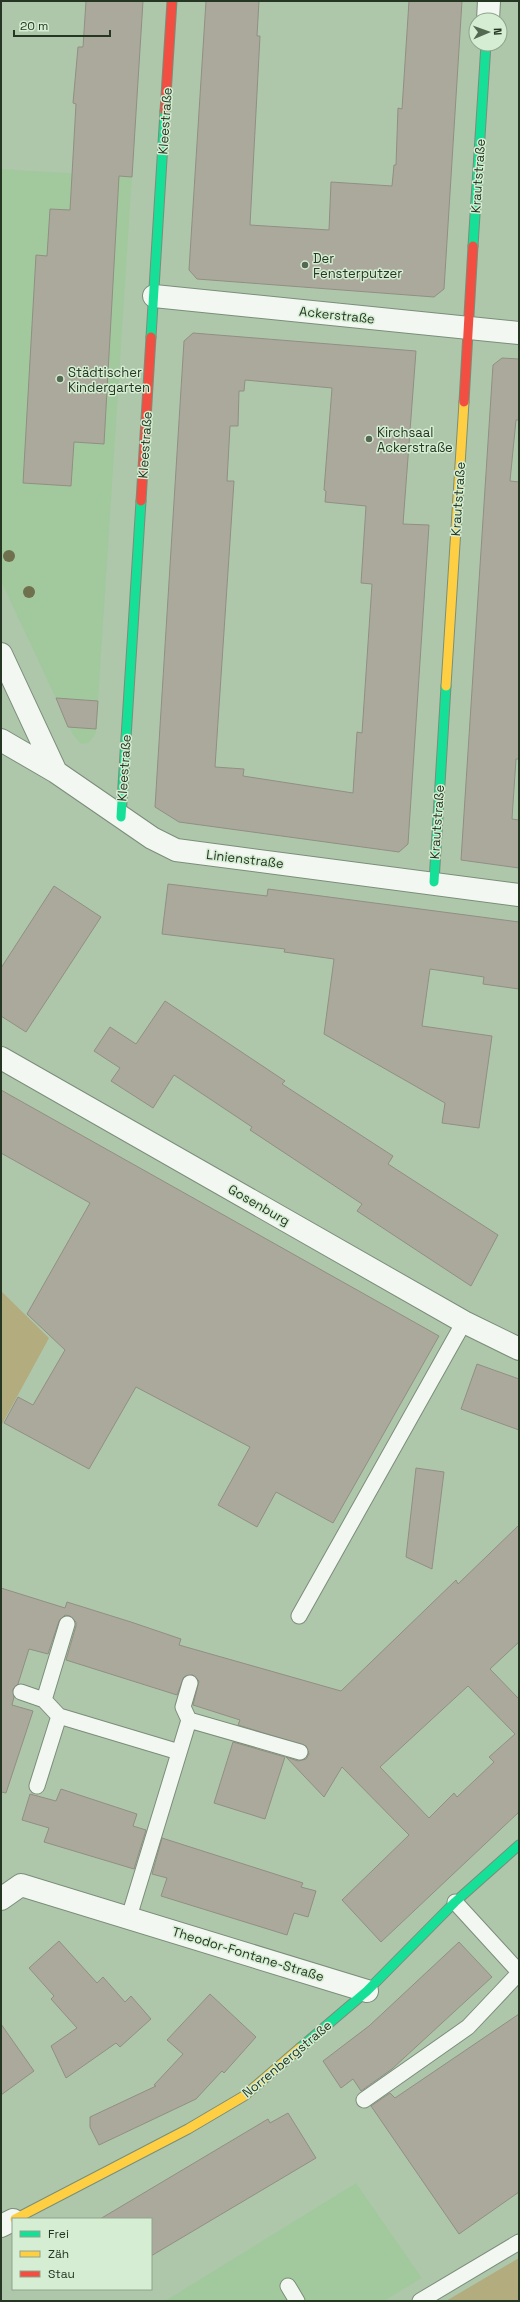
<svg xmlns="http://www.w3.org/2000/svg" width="520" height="2302" font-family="'Space Grotesk',sans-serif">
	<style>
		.built { fill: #a2c99d }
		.green { fill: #b2ac7f }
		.building { fill: #aba99c; stroke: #918f83; fill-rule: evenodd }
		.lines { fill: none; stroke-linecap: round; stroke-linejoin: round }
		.lane-casing { stroke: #7a8e78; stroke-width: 17 }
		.street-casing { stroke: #7a8e78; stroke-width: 24 }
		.fast-casing { stroke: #7a8e78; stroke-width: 11 }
		.slow-casing { stroke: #7a8e78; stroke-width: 11 }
		.jam-casing { stroke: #7a8e78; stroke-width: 11 }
		.lane { stroke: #f3f7f2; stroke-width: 15 }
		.street { stroke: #f3f7f2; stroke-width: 22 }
		.fast { stroke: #16e098; stroke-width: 9 }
		.slow { stroke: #ffcf43; stroke-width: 9 }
		.jam { stroke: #f24e42; stroke-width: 9 }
		.tree { fill: #6f714e }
		.poi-dot { fill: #556952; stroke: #d5edd2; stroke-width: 1.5 }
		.labels { text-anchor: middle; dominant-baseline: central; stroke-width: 3; stroke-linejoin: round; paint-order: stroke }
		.street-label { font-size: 13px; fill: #253722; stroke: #d5edd2 }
		.poi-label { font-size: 13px; fill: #253722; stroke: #d5edd2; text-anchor: start }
	</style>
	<rect width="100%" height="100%" fill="#aec7ab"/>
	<!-- built -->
	<path class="built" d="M 1,169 L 132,177 L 96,733 L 89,743 L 81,744 L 73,735 L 1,581 Z
		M 356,2183 L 422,2278 L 384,2301 L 165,2301 Z"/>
	<!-- green -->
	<path class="green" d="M 1,1291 L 49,1338 L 1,1426 Z
		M 519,2258 L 519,2301 L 446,2301 Z"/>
	<!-- building -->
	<path class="building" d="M 86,1 L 143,1 L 132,177 L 119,176 L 104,444 L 74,442 L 71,486 L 23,483 L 36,255 L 47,256 L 50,209 L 70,210 L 76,104 L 73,103 L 78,47 L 83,47 Z
		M 206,1 L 259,1 L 257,36 L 260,36 L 250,225 L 329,230 L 331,182 L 392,186 L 394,165 L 396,165 L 398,108 L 402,109 L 409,1 L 462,1 L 444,289 L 434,297 L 197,279 L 189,270 Z
		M 193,333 L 416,351 L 403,524 L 429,525 L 408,844 L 399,852 L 179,822 L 155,807 L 184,341 ZM 245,380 L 332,388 L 324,490 L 326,491 L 325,502 L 366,506 L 361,583 L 372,584 L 362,733 L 357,732 L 353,793 L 243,776 L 244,769 L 215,767 L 234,481 L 227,481 L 230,426 L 238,426 L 239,391 L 244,391 Z
		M 502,358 L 519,359 L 519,420 L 516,420 L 510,481 L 519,482 L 519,759 L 516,759 L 512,819 L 519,820 L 519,868 L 461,860 L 493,365 Z
		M 56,698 L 98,701 L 96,729 L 68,727 Z
		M 168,884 L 267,896 L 268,889 L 519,922 L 519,989 L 483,984 L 484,977 L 430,969 L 422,1026 L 492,1036 L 479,1128 L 442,1123 L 445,1103 L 324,1034 L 334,959 L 284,952 L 285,949 L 162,934 Z
		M 54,886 L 101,917 L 26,1032 L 1,1016 L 1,968 Z
		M 165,1001 L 285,1081 L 282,1084 L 393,1156 L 388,1164 L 498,1235 L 471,1286 L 357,1211 L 362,1204 L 250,1130 L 252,1127 L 174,1075 L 153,1108 L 111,1081 L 120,1068 L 94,1051 L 110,1027 L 136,1044 Z
		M 1,1090 L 439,1336 L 333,1523 L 276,1492 L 257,1527 L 218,1505 L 250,1447 L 136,1387 L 89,1469 L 4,1423 L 18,1397 L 33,1405 L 65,1350 L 27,1314 L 90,1203 L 1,1153 Z
		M 477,1364 L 519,1379 L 519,1430 L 461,1409 Z
		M 416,1468 L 444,1472 L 432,1569 L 406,1557 Z
		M 519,1525 L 519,1642 L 490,1669 L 519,1699 L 519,1812 L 381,1942 L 342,1900 L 409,1835 L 342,1767 L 324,1797 L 286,1757 L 298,1761 L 306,1759 L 309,1754 L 306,1746 L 238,1725 L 240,1720 L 193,1705 L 199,1681 L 193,1675 L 184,1677 L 177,1695 L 66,1660 L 76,1626 L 76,1622 L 70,1616 L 65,1615 L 59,1621 L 48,1654 L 29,1649 L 18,1684 L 13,1689 L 14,1697 L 12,1705 L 33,1711 L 6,1793 L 1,1792 L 1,1588 L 65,1608 L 67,1602 L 131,1622 L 181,1639 L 179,1645 L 341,1691 L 456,1580 L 458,1584 ZM 468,1686 L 515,1734 L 489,1757 L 494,1762 L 457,1797 L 454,1793 L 429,1818 L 380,1767 Z
		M 233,1742 L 285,1757 L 265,1819 L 214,1803 Z
		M 61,1789 L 137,1814 L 133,1826 L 146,1830 L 134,1869 L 44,1842 L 49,1828 L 22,1820 L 30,1794 L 56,1801 Z
		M 162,1838 L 303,1883 L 301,1887 L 316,1891 L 308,1917 L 294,1913 L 287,1935 L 161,1896 L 167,1878 L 152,1874 Z
		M 59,1941 L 97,1983 L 103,1977 L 125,2002 L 131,1996 L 151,2019 L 120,2047 L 116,2043 L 66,2078 L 51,2046 L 77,2028 L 51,1999 L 54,1996 L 29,1968 Z
		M 459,1942 L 492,1977 L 392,2069 L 361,2091 L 353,2079 L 341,2088 L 323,2061 L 369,2026 Z
		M 210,1994 L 256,2037 L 224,2073 L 222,2071 L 196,2099 L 99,2145 L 90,2127 L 90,2117 L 156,2086 L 154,2085 L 183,2054 L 167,2040 Z
		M 519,2014 L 519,2192 L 459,2234 L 371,2106 L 390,2093 L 395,2098 Z
		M 1,2024 L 34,2071 L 1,2095 Z
		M 288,2113 L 316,2158 L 151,2256 L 151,2219 L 100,2219 L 268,2119 L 270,2123 Z"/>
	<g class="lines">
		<defs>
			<path id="lane" d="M 299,1616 L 464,1322
				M 21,1692 L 44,1700 L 59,1716 L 179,1752
				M 44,1700 L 67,1624
				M 189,1720 L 300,1752
				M 37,1786 L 59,1716
				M 455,1902 L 519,1972
				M 129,1917 L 189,1720 L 183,1707 L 190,1683
				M 364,2100 L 468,2027 L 519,1973
				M 288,2286 L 297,2301
				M 420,2301 L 519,2242"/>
			<path id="street" d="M 488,20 L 489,1
				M 154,296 L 519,333
				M 1,654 L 56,772
				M 1,740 L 56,772 L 152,838 L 176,850 L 519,895
				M 1,1058 L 464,1322 L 519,1349
				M 1,1899 L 21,1885 L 367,1991
				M 1,2226 L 13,2220"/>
			<path id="fast" d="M 473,246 L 486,44
				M 151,337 L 165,111
				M 121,817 L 141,501
				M 434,882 L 446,686
				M 300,2048 L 367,1991 L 455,1902 L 519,1845"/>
			<path id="slow" d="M 446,686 L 464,402
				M 15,2219 L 188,2129 L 244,2096 L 300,2048"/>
			<path id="jam" d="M 165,111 L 172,1
				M 464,402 L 473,246
				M 141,501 L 151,337"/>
		</defs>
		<!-- lane casing -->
		<use href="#lane" class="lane-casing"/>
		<!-- street casing -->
		<use href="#street" class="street-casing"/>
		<!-- fast casing -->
		<use href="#fast" class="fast-casing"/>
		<!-- slow casing -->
		<use href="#slow" class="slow-casing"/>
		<!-- jam casing -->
		<use href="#jam" class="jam-casing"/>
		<!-- lane -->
		<use href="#lane" class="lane"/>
		<!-- street -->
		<use href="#street" class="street"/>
		<!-- fast -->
		<use href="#fast" class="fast"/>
		<!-- slow -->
		<use href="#slow" class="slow"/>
		<!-- jam -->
		<use href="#jam" class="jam"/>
	</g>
	<!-- trees -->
	<g class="tree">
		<circle cx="9" cy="556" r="6"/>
		<circle cx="29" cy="592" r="6"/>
	</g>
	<!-- markers -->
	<g class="poi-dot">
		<circle cx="305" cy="265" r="4"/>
		<circle cx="60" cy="379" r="4"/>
		<circle cx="369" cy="439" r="4"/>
	</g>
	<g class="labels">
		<!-- street labels -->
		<g class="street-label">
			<text transform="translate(165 121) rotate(-86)">Kleestraße</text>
			<text transform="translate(478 176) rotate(-86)">Krautstraße</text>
			<text transform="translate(337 315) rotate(6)">Ackerstraße</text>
			<text transform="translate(145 445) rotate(-86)">Kleestraße</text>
			<text transform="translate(458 499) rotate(-86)">Krautstraße</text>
			<text transform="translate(124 768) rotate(-86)">Kleestraße</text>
			<text transform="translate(437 822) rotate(-86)">Krautstraße</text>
			<text transform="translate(245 859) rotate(7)">Linienstraße</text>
			<text transform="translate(259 1205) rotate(30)">Gosenburg</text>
			<text transform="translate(248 1954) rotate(17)">Theodor-Fontane-Straße</text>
			<text transform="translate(287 2059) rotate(-40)">Norrenbergstraße</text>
		</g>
		<!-- poi labels -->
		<g class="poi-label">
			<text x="313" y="258">Der<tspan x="313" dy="15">Fensterputzer</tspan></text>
			<text x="68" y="372">Städtischer<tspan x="68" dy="15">Kindergarten</tspan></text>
			<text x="377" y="432">Kirchsaal<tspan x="377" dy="15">Ackerstraße</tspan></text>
		</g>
	</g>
	<!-- border -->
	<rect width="520" height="2302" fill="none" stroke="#253722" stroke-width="4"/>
	<!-- legend -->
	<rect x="12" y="2218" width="140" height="72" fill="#d5edd2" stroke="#8fa48c"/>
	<rect x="20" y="2231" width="20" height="6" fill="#16e098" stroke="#8fa48c"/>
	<text x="48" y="2238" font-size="12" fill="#253722">Frei</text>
	<rect x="20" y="2251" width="20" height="6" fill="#ffcf43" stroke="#8fa48c"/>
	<text x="48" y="2258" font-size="12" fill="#253722">Zäh</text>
	<rect x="20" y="2271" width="20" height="6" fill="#f24e42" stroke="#8fa48c"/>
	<text x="48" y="2278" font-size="12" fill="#253722">Stau</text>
	<!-- north arrow -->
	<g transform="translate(488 32) rotate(88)"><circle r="19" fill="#d5edd2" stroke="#8fa48c"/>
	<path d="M0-3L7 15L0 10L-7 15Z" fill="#556952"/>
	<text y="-6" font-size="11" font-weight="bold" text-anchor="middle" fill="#253722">N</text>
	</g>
	<!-- scale -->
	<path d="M14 30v6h96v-6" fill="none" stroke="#253722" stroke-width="2"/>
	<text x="20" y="30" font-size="12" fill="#253722" stroke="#d5edd2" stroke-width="3" paint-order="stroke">20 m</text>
</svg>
